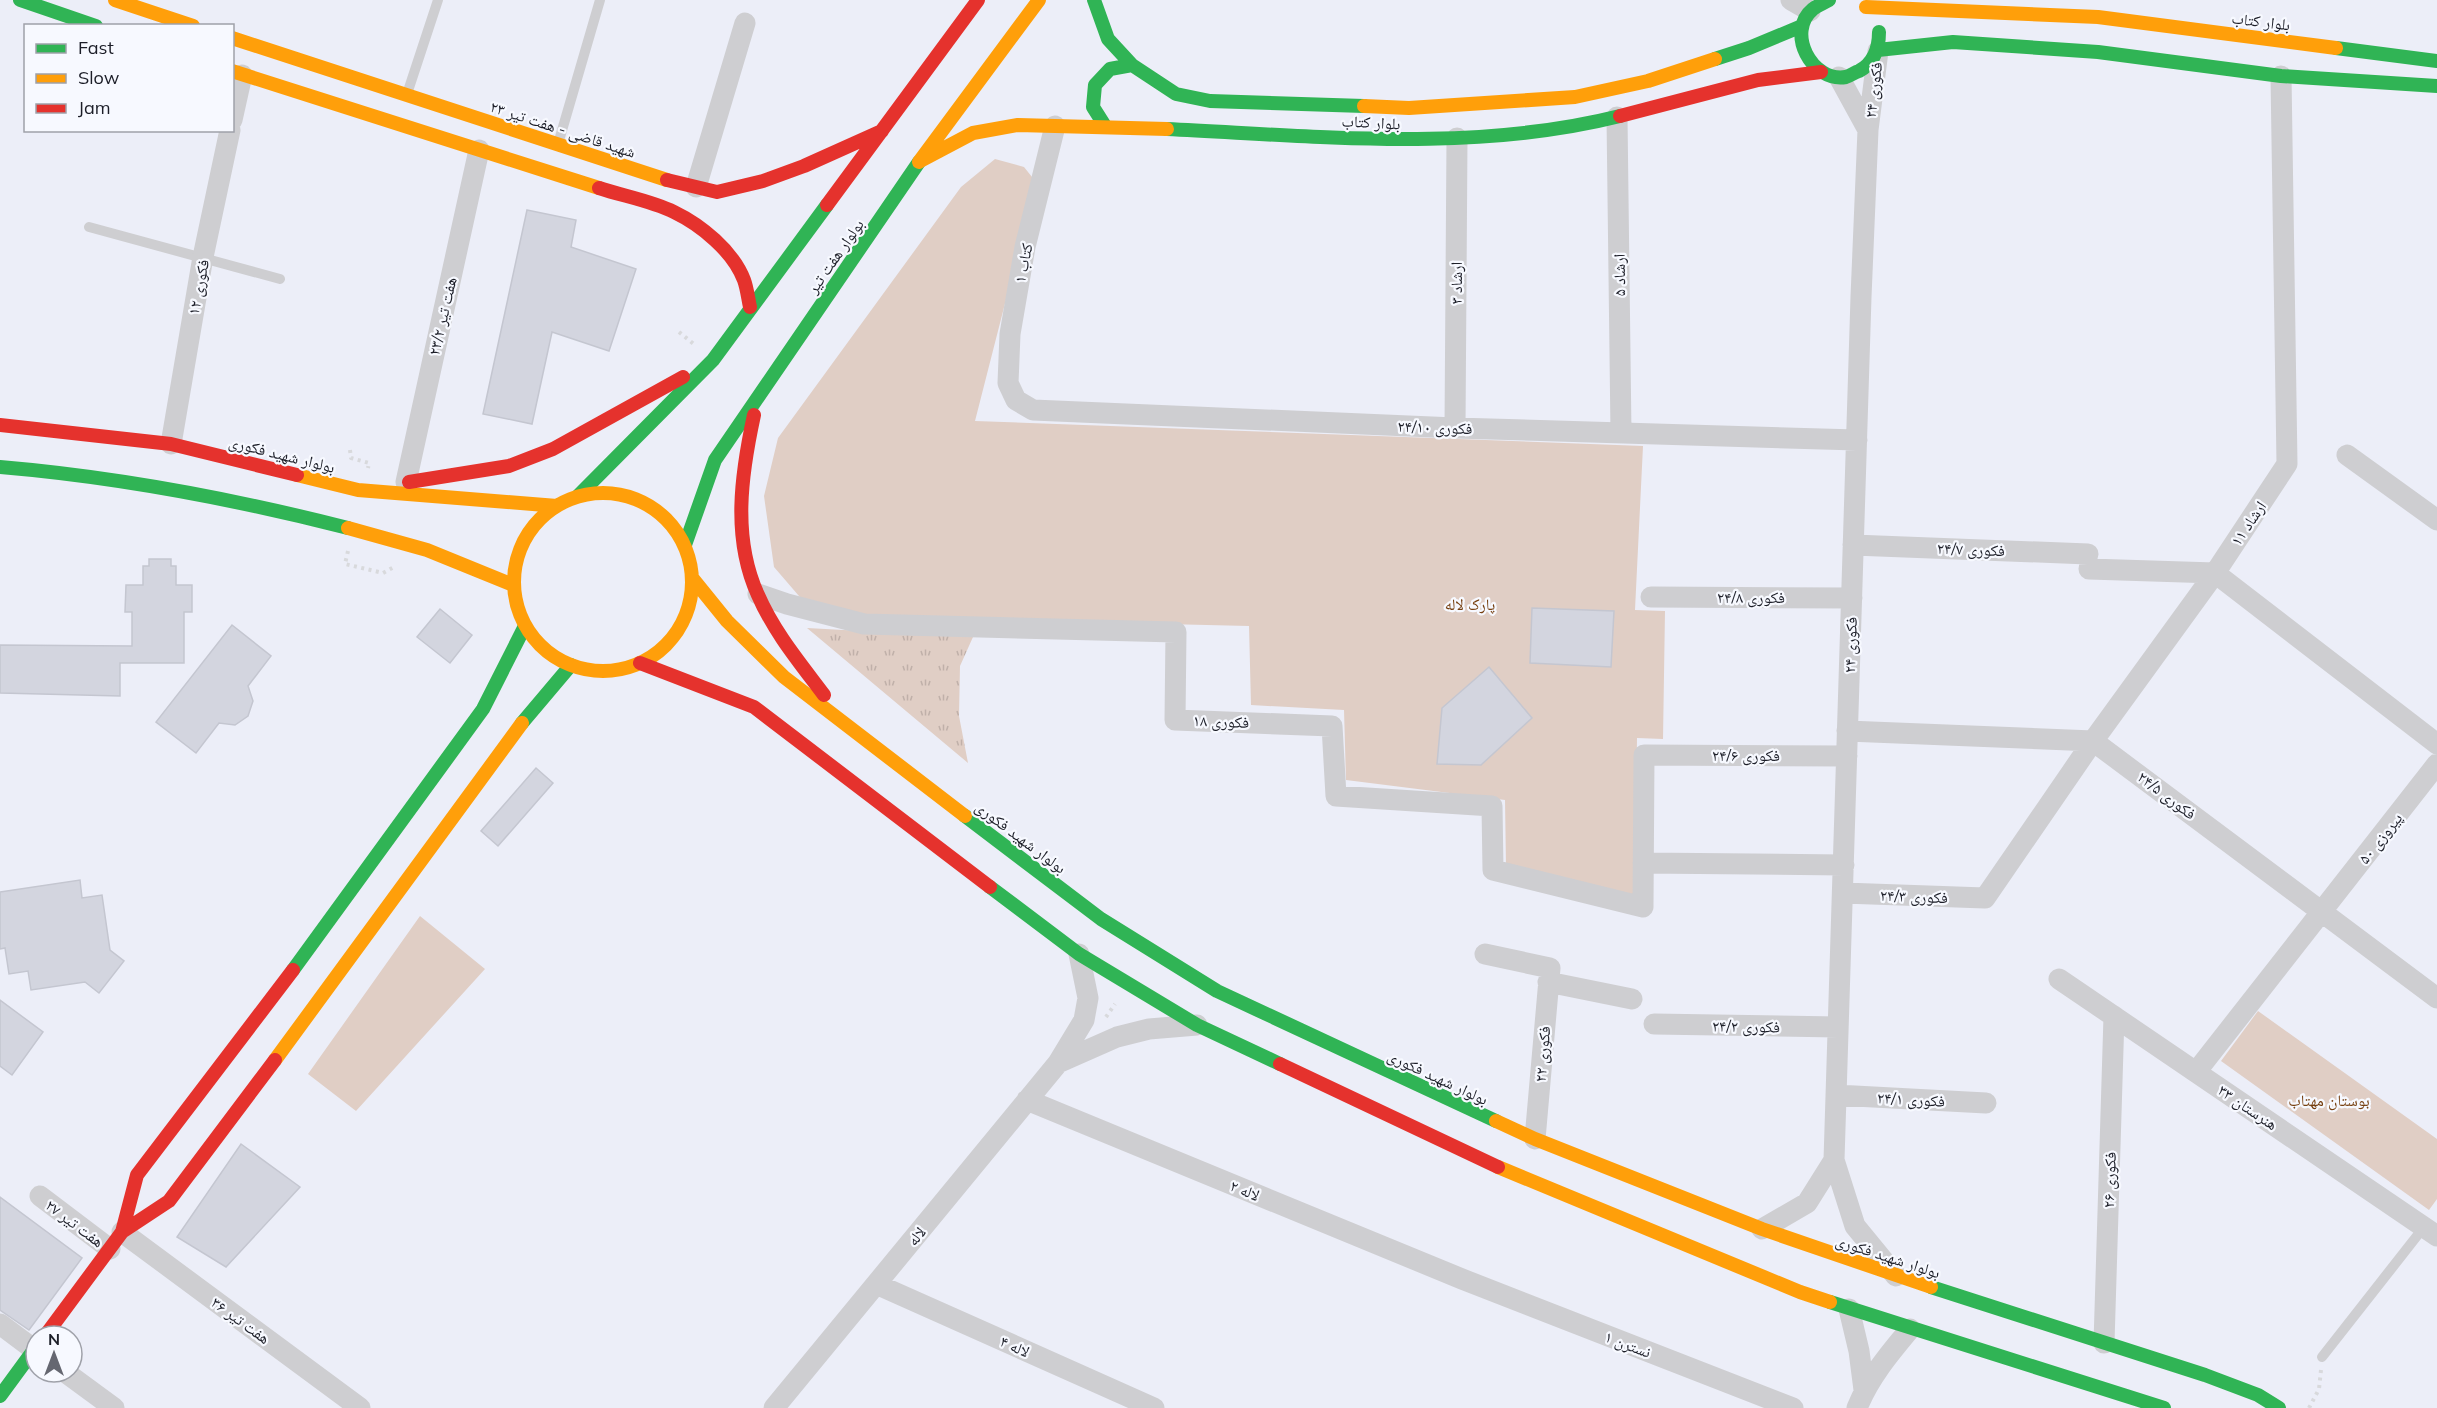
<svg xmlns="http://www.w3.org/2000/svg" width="2437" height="1408" font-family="Mulish,'Noto Naskh Arabic',sans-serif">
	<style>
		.grass { fill: url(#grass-tufts) }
		.green { fill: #e0cec5 }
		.building { fill: #d3d5df; stroke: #c4c6d0; stroke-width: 1.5 }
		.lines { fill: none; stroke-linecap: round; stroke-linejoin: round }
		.path { stroke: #d8d9dc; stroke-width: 4; stroke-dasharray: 3 4.5; stroke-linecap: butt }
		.lane { stroke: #ceced1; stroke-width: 10 }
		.street { stroke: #ceced1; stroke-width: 21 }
		.fast { stroke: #30b455; stroke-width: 14 }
		.slow { stroke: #ff9f0a; stroke-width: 14 }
		.jam { stroke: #e5322d; stroke-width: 14 }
		.labels { text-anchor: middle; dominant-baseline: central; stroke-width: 4.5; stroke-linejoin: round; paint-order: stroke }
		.street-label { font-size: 16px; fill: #1c1e28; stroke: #f7f9ff }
		.park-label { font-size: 16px; fill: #763f0f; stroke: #f7f9ff }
	</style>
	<defs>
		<pattern id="grass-tufts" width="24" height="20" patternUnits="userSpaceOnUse" patternTransform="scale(1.5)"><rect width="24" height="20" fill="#e0cec5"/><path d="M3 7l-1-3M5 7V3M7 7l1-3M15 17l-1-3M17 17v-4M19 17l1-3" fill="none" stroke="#c0b0a9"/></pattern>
	</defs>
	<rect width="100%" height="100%" fill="#eceef8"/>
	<!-- grass -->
	<path class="grass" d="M 807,628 L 973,637 L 960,666 L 959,716 L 968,763 Z"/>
	<!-- green -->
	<path class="green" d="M 995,159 L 1024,167 L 1036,182 L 975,421 L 1643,446 L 1635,610 L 1665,611 L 1663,739 L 1637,738 L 1635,895 L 1506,867 L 1505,800 L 1346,780 L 1344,710 L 1251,705 L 1249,626 L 865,617 L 805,603 L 774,567 L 764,496 L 778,438 L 961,187 Z
		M 420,916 L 485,969 L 356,1111 L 308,1074 Z
		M 2258,1011 L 2437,1139 L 2437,1199 L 2429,1210 L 2221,1061 Z"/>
	<!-- building -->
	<path class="building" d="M 527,210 L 576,220 L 571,247 L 636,269 L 609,351 L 552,332 L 532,424 L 483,414 Z
		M 149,559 L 171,559 L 171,566 L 176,566 L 176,585 L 192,585 L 192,612 L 184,612 L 184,663 L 120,663 L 120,696 L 0,693 L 0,645 L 132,646 L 132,612 L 125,612 L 126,585 L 143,585 L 143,566 L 149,566 Z
		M 1532,608 L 1614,611 L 1611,667 L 1530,663 Z
		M 440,609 L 472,635 L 450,663 L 417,637 Z
		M 232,625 L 271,656 L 248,686 L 253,701 L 248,716 L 235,725 L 219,723 L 196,753 L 156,722 Z
		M 1489,667 L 1532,718 L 1481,765 L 1437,764 L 1442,708 Z
		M 536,768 L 553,783 L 498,846 L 481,831 Z
		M 80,880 L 82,898 L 102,895 L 110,950 L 124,961 L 99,993 L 85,982 L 31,990 L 28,971 L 9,974 L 5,948 L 0,949 L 0,892 Z
		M 0,1000 L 43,1032 L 12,1075 L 0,1066 Z
		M 241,1144 L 300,1187 L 226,1267 L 177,1237 Z
		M 0,1197 L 82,1258 L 29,1330 L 0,1310 Z"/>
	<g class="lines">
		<!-- path -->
		<path class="path" d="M 679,332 L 695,345
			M 350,450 L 351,458 L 369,463 L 368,468
			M 348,551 L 345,564 L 383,573 L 394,567
			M 1106,1017 L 1115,1004
			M 2309,1408 L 2319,1389 L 2321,1370"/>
		<!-- lane -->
		<path class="lane" d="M 407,94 L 438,0
			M 558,144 L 600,0
			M 89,227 L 280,279
			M 2322,1357 L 2424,1227"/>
		<!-- street -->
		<path class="street" d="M 1791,0 L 1810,11
			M 1878,51 L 1868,130 L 1861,297 L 1834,1160 L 1855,1226 L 1896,1276
			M 1839,77 L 1868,130
			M 1617,117 L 1621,433
			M 232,120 L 242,75
			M 1055,126 L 1025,247 L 1010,334 L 1008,383 L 1016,400 L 1033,410 L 1455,428 L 1857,440
			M 696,187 L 745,23
			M 1455,428 L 1457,138
			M 171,444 L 203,257 L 230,130
			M 2347,455 L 2437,520
			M 406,482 L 479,150
			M 1853,545 L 2088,554
			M 2089,569 L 2215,573 L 2437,744
			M 758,594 L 787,604 L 864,624 L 1176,632 L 1175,720 L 1332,726 L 1336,796 L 1492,806 L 1493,870 L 1643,907 L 1644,755 L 1847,756
			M 1651,597 L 1852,598
			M 1847,731 L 2093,741 L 2437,998
			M 1643,863 L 1844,865
			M 1843,893 L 1985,898 L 2093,741 L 2215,573 L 2287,464 L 2281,76
			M 1485,954 L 1550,968 L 1535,1139
			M 2059,979 L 2437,1236
			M 1548,982 L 1632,999
			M 1654,1024 L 1838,1027
			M 1058,1063 L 1117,1037 L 1149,1029 L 1197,1025
			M 2196,1072 L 2437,764
			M 1836,1095 L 1986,1103
			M 1027,1100 L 1462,1279 L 1793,1408
			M 40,1196 L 110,1249
			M 1762,1229 L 1807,1203 L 1834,1160
			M 122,1232 L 360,1408
			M 876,1284 L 1154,1408
			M 1849,1309 L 1859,1351 L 1864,1390
			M 0,1324 L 36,1351
			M 2104,1343 L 2114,1016
			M 65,1372 L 114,1408
			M 774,1408 L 1058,1063 L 1084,1020 L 1088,998 L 1079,954
			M 1857,1408 C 1869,1378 1889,1354 1910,1329"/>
		<!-- fast -->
		<path class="fast" d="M 20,0 L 96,26
			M 1094,0 L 1108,39 L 1132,65 L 1176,94 L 1210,101 L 1364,106
			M 1829,0 C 1824,3 1817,6 1813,9 C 1785,32 1812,83 1846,77 C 1850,76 1855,72 1859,71 C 1874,63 1879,48 1879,32
			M 2336,48 L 2437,61
			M 1878,50 L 1953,42 L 2098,52 L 2281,76 L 2437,86
			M 1715,59 L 1749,48 L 1802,26
			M 1105,126 L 1093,107 L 1095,85 L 1110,69 L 1132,65
			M 1167,129 C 1317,136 1472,153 1620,116
			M 0,467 C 118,477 234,499 348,528
			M 578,496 L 713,360 L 827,205
			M 685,545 L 715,460 L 919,162
			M 522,723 L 571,665
			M 965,816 L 1101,919 L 1217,991 L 1496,1121
			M 990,887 L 1079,954 L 1197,1025 L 1280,1064
			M 293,970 L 483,709 L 525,626
			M 1931,1287 L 2205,1375 L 2258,1395 L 2279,1408
			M 1830,1302 L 2164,1408
			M 0,1396 L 36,1347"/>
		<!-- slow -->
		<path class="slow" d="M 115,0 L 193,26
			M 1866,7 L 2098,17 L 2336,48
			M 232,38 L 667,180
			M 232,71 L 599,188
			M 1364,106 L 1409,108 L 1575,97 L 1648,81 L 1715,59
			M 920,161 L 973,133 L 1018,125 L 1167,129
			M 919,162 L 1039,0
			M 297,475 L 358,490 L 557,506
			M514 582a89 89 0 1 1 178 0a89 89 0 1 1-178 0Z
			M 348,528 L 427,550 L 513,585
			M 693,579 L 727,621 L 784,677 L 965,816
			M 275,1060 L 522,723
			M 1496,1121 L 1535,1139 L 1762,1229 L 1931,1287
			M 1498,1167 L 1800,1292 L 1830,1302"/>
		<!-- jam -->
		<path class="jam" d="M 1620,116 L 1758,80 L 1821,72
			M 667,180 L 717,192 L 763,181 L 804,166 L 882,131
			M 599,188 C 623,196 652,201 674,212 C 701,225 733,251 744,280 C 747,288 748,298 750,307
			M 827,205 L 978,0
			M 754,415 C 741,475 732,538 758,595 C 774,632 800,663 824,695
			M 0,425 L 171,444 L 297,475
			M 409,482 L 509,466 L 553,449 L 683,377
			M 640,663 L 754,707 L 990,887
			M 1280,1064 L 1498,1167
			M 122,1232 L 137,1175 L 293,970
			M 45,1336 L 122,1232 L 169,1201 L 275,1060"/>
	</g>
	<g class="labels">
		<!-- street labels -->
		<g class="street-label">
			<text transform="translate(2261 21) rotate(7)">بلوار کتاب</text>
			<text transform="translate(1873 90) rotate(-83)">فکوری ۲۴</text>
			<text transform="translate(1371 122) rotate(3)">بلوار کتاب</text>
			<text transform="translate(563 129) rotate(18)">شهید قاضی - هفت تیر ۲۳</text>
			<text transform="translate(835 256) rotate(-55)">بولوار هفت تیر</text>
			<text transform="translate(1023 263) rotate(-79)">کتاب ۱</text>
			<text transform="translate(1619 275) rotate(-91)">ارشاد ۵</text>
			<text transform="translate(1456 283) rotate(-90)">ارشاد ۳</text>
			<text transform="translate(198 287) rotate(-79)">فکوری ۱۲</text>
			<text transform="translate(442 316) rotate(-77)">هفت تیر ۲۳/۲</text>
			<text transform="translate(1435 427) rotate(2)">فکوری ۲۴/۱۰</text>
			<text transform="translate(282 454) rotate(14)">بولوار شهید فکوری</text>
			<text transform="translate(2248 523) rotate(-56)">ارشاد ۱۱</text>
			<text transform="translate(1971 549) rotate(2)">فکوری ۲۴/۷</text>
			<text x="1751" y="597">فکوری ۲۴/۸</text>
			<text transform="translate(1850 645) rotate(-88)">فکوری ۲۴</text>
			<text transform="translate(1221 721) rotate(2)">فکوری ١٨</text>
			<text x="1746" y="755">فکوری ۲۴/۶</text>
			<text transform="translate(2167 795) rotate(37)">فکوری ۲۴/۵</text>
			<text transform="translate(1021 837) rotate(37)">بولوار شهید فکوری</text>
			<text transform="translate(2380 838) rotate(-52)">پیروزی ۵۰</text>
			<text transform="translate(1914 896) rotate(2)">فکوری ۲۴/۳</text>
			<text transform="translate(1746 1026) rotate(1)">فکوری ۲۴/۲</text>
			<text transform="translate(1542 1054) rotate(-85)">فکوری ۲۲</text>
			<text transform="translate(1438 1077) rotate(25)">بولوار شهید فکوری</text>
			<text transform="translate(1911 1099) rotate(3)">فکوری ۲۴/۱</text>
			<text transform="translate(2248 1107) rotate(34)">هنرستان ۳۳</text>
			<text transform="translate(2109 1180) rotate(-88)">فکوری ۲۶</text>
			<text transform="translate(1245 1190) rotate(22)">لاله ۲</text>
			<text transform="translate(75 1223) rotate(37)">هفت تیر ۲۷</text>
			<text transform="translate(916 1236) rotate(-51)">لاله</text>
			<text transform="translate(1888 1256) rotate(18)">بولوار شهید فکوری</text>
			<text transform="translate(241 1320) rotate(36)">هفت تیر ۳۶</text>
			<text transform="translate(1628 1344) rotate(21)">نسترن ۱</text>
			<text transform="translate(1015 1346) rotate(24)">لاله ۴</text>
		</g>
		<!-- park labels -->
		<g class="park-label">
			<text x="1470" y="604">پارک لاله</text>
			<text x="2329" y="1100">بوستان مهتاب</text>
		</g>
	</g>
	<!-- legend -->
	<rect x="24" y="24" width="210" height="108" fill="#f7f9ff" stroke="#9fa1a9" stroke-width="1.5"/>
	<rect x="36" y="44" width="30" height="9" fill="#30b455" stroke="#9fa1a9" stroke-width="1.5"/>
	<text x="78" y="54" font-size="18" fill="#1c1e28">Fast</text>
	<rect x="36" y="74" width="30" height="9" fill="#ff9f0a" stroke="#9fa1a9" stroke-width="1.5"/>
	<text x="78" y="84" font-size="18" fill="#1c1e28">Slow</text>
	<rect x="36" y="104" width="30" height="9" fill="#e5322d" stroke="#9fa1a9" stroke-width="1.5"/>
	<text x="78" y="114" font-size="18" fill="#1c1e28">Jam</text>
	<!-- north arrow -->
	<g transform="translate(54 1354)"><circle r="28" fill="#f7f9ff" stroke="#9fa1a9" stroke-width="1.5"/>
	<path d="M0-4.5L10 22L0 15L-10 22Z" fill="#656771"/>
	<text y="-9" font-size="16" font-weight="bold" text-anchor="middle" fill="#1c1e28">N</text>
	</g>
</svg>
